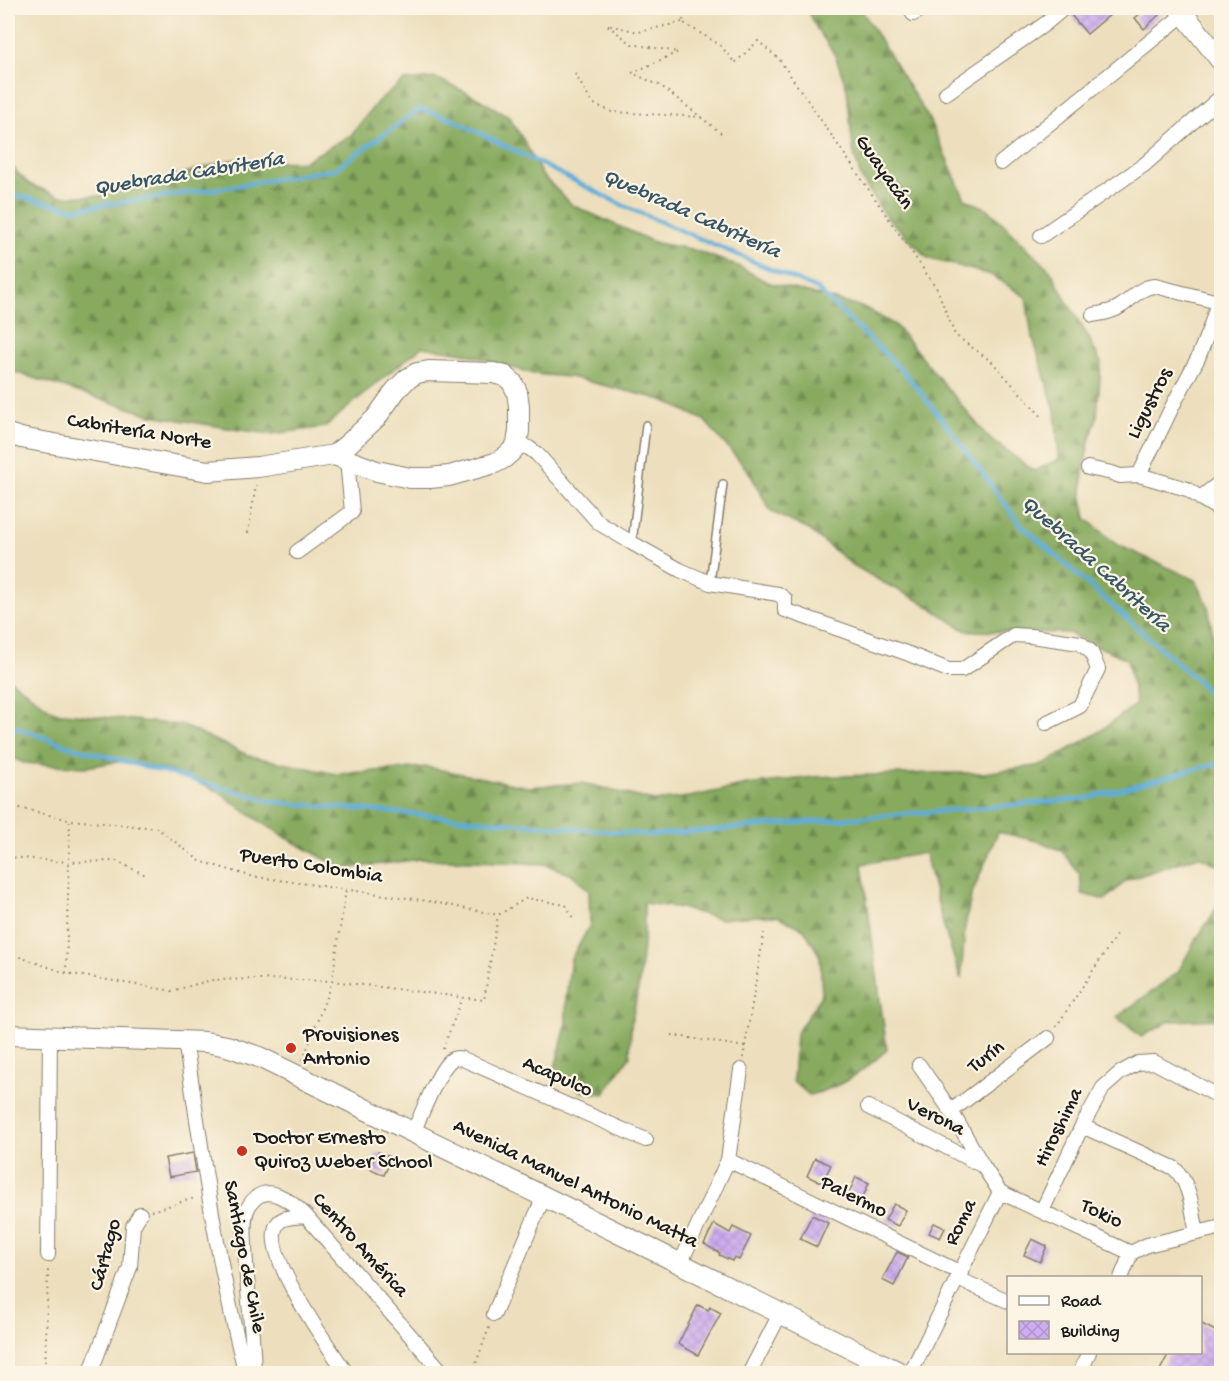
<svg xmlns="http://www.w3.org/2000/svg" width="1229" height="1381" font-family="'Gochi Hand',sans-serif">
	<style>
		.forest { fill: url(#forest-firs); stroke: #52633d; stroke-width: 1.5 }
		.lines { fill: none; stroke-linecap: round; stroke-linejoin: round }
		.stream { stroke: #5eadd8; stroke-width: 4.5 }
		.building { fill: url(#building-cross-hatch) }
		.lane-casing { stroke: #847e6c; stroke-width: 10 }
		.street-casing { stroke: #847e6c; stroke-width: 16 }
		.secondary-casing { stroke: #847e6c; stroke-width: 22 }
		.path { stroke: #847e6c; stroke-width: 2; stroke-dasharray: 1.5 4.5; stroke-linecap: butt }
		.lane { stroke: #fff; stroke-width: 7 }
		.street { stroke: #fff; stroke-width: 14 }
		.secondary { stroke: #fff; stroke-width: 20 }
		.poi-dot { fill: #c8321e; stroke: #fcf5e5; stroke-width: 2 }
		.labels { text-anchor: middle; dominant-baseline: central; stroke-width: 4.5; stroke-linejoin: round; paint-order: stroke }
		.street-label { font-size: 21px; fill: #1c1c1c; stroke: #fcf5e5 }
		.poi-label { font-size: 21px; fill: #1c1c1c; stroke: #fcf5e5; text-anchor: start }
		.water-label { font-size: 22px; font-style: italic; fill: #365667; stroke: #fcf5e5 }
	</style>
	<defs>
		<pattern id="forest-firs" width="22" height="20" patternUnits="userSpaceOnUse" patternTransform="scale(1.5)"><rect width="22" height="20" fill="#87aa5e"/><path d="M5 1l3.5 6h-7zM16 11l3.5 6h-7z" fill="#6e8a4d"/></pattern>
		<pattern id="building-cross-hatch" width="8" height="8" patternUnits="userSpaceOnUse" patternTransform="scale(1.5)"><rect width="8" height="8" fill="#cdacef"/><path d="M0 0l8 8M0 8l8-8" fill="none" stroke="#af93cc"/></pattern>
	</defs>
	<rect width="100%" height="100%" fill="#fcf5e5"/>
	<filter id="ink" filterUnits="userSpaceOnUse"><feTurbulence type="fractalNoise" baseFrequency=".0167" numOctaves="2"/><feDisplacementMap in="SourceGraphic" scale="12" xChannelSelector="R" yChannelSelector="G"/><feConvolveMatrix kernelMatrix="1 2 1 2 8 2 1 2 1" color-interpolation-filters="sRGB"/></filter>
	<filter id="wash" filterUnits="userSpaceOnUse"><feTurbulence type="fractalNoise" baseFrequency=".008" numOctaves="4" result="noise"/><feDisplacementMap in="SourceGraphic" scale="24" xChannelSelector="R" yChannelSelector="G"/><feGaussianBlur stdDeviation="1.35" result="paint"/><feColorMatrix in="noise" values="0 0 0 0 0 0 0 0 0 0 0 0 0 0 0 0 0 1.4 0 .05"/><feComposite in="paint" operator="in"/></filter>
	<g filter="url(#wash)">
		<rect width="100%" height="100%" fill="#eddfbd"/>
		<!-- forest -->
		<path class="forest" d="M 806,8 L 864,8 L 862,11 L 928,117 L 965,199 L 988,209 L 1051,271 L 1069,305 L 1088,336 L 1101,363 L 1097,417 L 1089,442 L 1083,474 L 1082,497 L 1086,518 L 1116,544 L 1196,580 L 1208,606 L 1216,653 L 1221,660 L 1221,869 L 1220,866 L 1199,856 L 1127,880 L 1105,900 L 1082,894 L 1080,875 L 1062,851 L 1041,842 L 998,832 L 971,896 L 965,927 L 961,979 L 944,928 L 925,853 L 862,864 L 887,1050 C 863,1071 841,1088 809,1095 L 793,1081 L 796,1034 L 822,994 L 820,956 L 804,929 L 777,916 L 756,916 L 720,919 L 681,908 L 644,903 L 644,935 L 639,984 L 631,1026 L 630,1056 L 604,1094 L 582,1092 L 555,1068 L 566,1025 L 566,997 L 571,959 L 590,925 L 589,891 L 573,875 L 544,864 L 421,859 L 343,869 L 292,841 L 253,817 L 217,791 L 170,771 L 123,761 L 85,767 L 24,763 L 8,756 L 8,678 L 54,712 L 181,725 L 250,756 L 336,774 L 427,767 L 528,787 L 583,783 L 654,801 L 689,797 L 747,785 L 814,777 L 934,773 L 983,773 L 1042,765 L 1096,734 L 1136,704 L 1127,659 L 1068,633 L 966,631 L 922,602 L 882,582 L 851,564 L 809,530 L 771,512 L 749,472 L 704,420 L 663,400 L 570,377 L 533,374 L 464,353 L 422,347 L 374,385 L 325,427 L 272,434 L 239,430 L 151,415 L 8,370 L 8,163 L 29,184 L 59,196 L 102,196 L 231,160 L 303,162 L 351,135 L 378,101 L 404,81 L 436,78 L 474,96 L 508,116 L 524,141 L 542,175 L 572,205 L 656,243 L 691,249 L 738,266 L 767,282 L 865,308 L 895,325 L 987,436 L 1034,471 L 1059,459 L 1055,411 L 1031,331 L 1026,297 L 991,275 L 928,258 L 884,214 L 861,178 L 853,150 L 847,89 L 835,55 L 816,27 Z
			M 1221,901 L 1221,1019 L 1170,1021 L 1141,1037 L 1117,1017 L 1178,972 L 1194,943 Z"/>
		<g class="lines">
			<!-- stream -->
			<path class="stream" d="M 8,188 L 18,196 L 75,209 L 216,189 L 335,169 L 420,109 L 452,119 L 626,207 L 817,289 L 904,372 L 953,433 L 1019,523 L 1200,683 L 1222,708
				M 8,725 L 72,747 L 275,802 L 652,835 L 1084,799 L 1222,762"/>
		</g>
		<g id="blocks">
			<!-- building -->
			<path class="building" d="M 1080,8 L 1118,8 L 1087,34 L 1071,15 Z
				M 1147,8 L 1156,8 L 1161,13 L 1144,29 L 1135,18 Z
				M 378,1152 L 392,1158 L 384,1175 L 369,1168 Z
				M 193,1153 L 196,1172 L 169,1177 L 165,1158 Z
				M 815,1158 L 831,1165 L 822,1183 L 807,1176 Z
				M 856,1177 L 869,1183 L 860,1204 L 847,1198 Z
				M 894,1204 L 906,1210 L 898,1226 L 885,1220 Z
				M 812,1215 L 828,1223 L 817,1247 L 800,1239 Z
				M 934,1223 L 945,1228 L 940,1238 L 929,1233 Z
				M 714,1224 L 730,1233 L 733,1227 L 751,1236 L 739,1260 L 734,1257 L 732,1261 L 719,1255 L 720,1253 L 704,1244 Z
				M 1032,1239 L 1047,1246 L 1040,1262 L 1024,1255 Z
				M 897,1252 L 908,1257 L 894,1286 L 882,1280 Z
				M 698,1305 L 708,1310 L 710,1307 L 721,1313 L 698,1355 L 678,1344 Z
				M 1200,1323 L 1221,1334 L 1221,1374 L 1158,1374 L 1169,1353 L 1200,1353 Z"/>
		</g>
	</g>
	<g filter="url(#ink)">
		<use href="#blocks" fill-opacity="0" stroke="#847e6c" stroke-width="1.5"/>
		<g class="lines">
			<defs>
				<path id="lane" d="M 632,543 L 646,425
					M 710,583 L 723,484"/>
				<path id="street" d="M 913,14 L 924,8
					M 946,93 L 1045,24 L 1064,8
					M 1001,163 L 1184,14
					M 1041,236 L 1144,165 L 1222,96
					M 1093,315 C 1103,313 1113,312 1121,306 C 1133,298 1140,287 1155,286 L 1218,302
					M 517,444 L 529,448 L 537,454 L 599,523 L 632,543 L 680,570 L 710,583 L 778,594 L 785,599 L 785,610 L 909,654 L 948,670 L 962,670 L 1014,635 L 1031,636 L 1080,643 L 1091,652 L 1098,669 L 1080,706 L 1046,723
					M 1088,468 L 1112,473 L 1120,476 L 1139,475 L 1173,405 L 1198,358 L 1211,325 L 1218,302 L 1222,299
					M 1139,475 L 1187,489 L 1200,498 L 1222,511
					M 1200,498 L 1222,481
					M 297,552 L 352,512 L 347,460
					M 185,1040 C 202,1152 217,1264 246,1374
					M 919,1065 L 951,1111 L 983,1166 L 1000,1192
					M 868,1107 L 983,1166
					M 951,1111 L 1048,1038
					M 1082,1126 L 1174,1168 C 1191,1184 1192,1210 1197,1233
					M 413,1132 C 421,1117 438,1070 450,1061 C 454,1057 458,1058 463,1059 L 646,1140
					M 728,1160 L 961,1273
					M 1000,1192 L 1131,1253 L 1147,1245 L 1222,1227
					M 1042,1211 L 1082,1126 L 1103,1088 L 1120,1073 L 1138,1063 L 1154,1062 L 1222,1098
					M 306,1216 C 298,1217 285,1216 279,1222 C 255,1247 331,1350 347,1374
					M 48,1255 L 50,1036
					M 680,1264 L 728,1160 L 741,1070
					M 1121,1278 L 1131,1253
					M 958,1279 L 1008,1301
					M 494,1314 L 544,1196
					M 90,1374 L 130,1267 L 133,1226 L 140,1214
					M 254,1374 C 253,1331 247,1290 245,1248 C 245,1235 242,1217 249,1206 C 265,1179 291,1201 306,1216 L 444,1374
					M 749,1374 L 780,1314
					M 862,1374 L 870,1358
					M 910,1374 L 1000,1192
					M 1080,1374 L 1089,1352"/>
				<path id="secondary" d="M 1179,8 L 1222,62
					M 8,434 L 21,438 L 208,471 L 258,467 L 334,455 L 348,444 L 376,418 L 396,390 L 407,379 L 417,373 L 429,371 L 493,373 L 505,376 L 512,382 L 517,392 L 519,406 L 519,431 L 517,444 L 513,450 L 504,458 L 495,463 L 449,476 L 430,478 L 410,478 L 377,471 L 334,455
					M 8,1035 L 205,1042 L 227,1046 L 259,1057 L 663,1255 L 870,1358 L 903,1374"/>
			</defs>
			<!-- lane casing -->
			<use href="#lane" class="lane-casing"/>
			<!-- street casing -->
			<use href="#street" class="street-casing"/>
			<!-- secondary casing -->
			<use href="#secondary" class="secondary-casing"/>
			<!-- path -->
			<path class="path" d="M 688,8 L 682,22 L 720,45 L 735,63 L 758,41 L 779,59 L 937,289 L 955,335 L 992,362 L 1042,417
				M 682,22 L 639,32 L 607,25 L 632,44 L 678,52 L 632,73 L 661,86 L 721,133
				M 575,74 L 592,103 L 612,112 L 701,117
				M 248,533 L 256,485
				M 8,805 L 70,820 L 157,828 L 200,861 L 250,876 L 428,901 L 498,915 L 527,898 L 566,905 L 573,918
				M 8,857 L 69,862 L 116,861 L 148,876
				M 8,953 L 66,973 L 172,991 L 211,980 L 260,979 L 332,981 L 484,1000 L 498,915
				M 66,973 L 70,820
				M 1056,1027 L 1117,934
				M 672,1035 L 745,1047
				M 443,1049 L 462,998
				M 743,1058 L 764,933
				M 303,1060 L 332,981 L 346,889
				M 151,1211 L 195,1198
				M 45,1374 L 48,1270
				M 472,1374 L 490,1325"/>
			<!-- lane -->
			<use href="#lane" class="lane"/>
			<!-- street -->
			<use href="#street" class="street"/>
			<!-- secondary -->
			<use href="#secondary" class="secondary"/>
		</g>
	</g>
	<!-- markers -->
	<g class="poi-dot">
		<circle cx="291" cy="1048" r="6"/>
		<circle cx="242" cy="1151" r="6"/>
	</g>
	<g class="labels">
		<!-- street labels -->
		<g class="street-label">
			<text transform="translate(883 173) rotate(55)">Guayacán</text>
			<text transform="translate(1151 404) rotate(-63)">Ligustros</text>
			<text transform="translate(139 433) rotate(9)">Cabritería Norte</text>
			<text transform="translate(311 867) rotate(9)">Puerto Colombia</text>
			<text transform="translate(987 1058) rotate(-37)">Turín</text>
			<text transform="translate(557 1078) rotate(24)">Acapulco</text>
			<text transform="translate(935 1118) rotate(27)">Verona</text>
			<text transform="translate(1060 1128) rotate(-64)">Hiroshima</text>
			<text transform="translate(575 1185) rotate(26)">Avenida Manuel Antonio Matta</text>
			<text transform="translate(853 1198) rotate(26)">Palermo</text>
			<text transform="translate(1101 1215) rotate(25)">Tokio</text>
			<text transform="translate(962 1223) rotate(-64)">Roma</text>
			<text transform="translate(359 1246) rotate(48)">Centro América</text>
			<text transform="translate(107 1255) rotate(-75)">Cártago</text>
			<text transform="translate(243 1257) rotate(79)">Santiago de Chile</text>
		</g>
		<!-- poi labels -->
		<g class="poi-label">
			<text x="303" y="1036">Provisiones<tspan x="303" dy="24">Antonio</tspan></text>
			<text x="254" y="1139">Doctor Ernesto<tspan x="254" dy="24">Quiroz Weber School</tspan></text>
		</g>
		<!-- water labels -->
		<g class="water-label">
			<text transform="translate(189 175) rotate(-9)">Quebrada Cabritería</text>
			<text transform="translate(691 215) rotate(24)">Quebrada Cabritería</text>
			<text transform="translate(1095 565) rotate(42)">Quebrada Cabritería</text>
		</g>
	</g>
	<!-- margin -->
	<rect width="1229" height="1381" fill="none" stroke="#fcf5e5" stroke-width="30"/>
	<!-- legend -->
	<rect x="1007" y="1276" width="195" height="78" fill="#fcf5e5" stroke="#a29e95" stroke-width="1.5"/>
	<rect x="1019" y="1296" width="30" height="9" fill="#ffffff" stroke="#a29e95" stroke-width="1.5"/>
	<text x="1061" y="1306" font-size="18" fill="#1c1c1c">Road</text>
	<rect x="1019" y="1321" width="30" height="18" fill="url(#building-cross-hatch)" stroke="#a29e95" stroke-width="1.5"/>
	<text x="1061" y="1336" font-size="18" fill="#1c1c1c">Building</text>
</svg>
